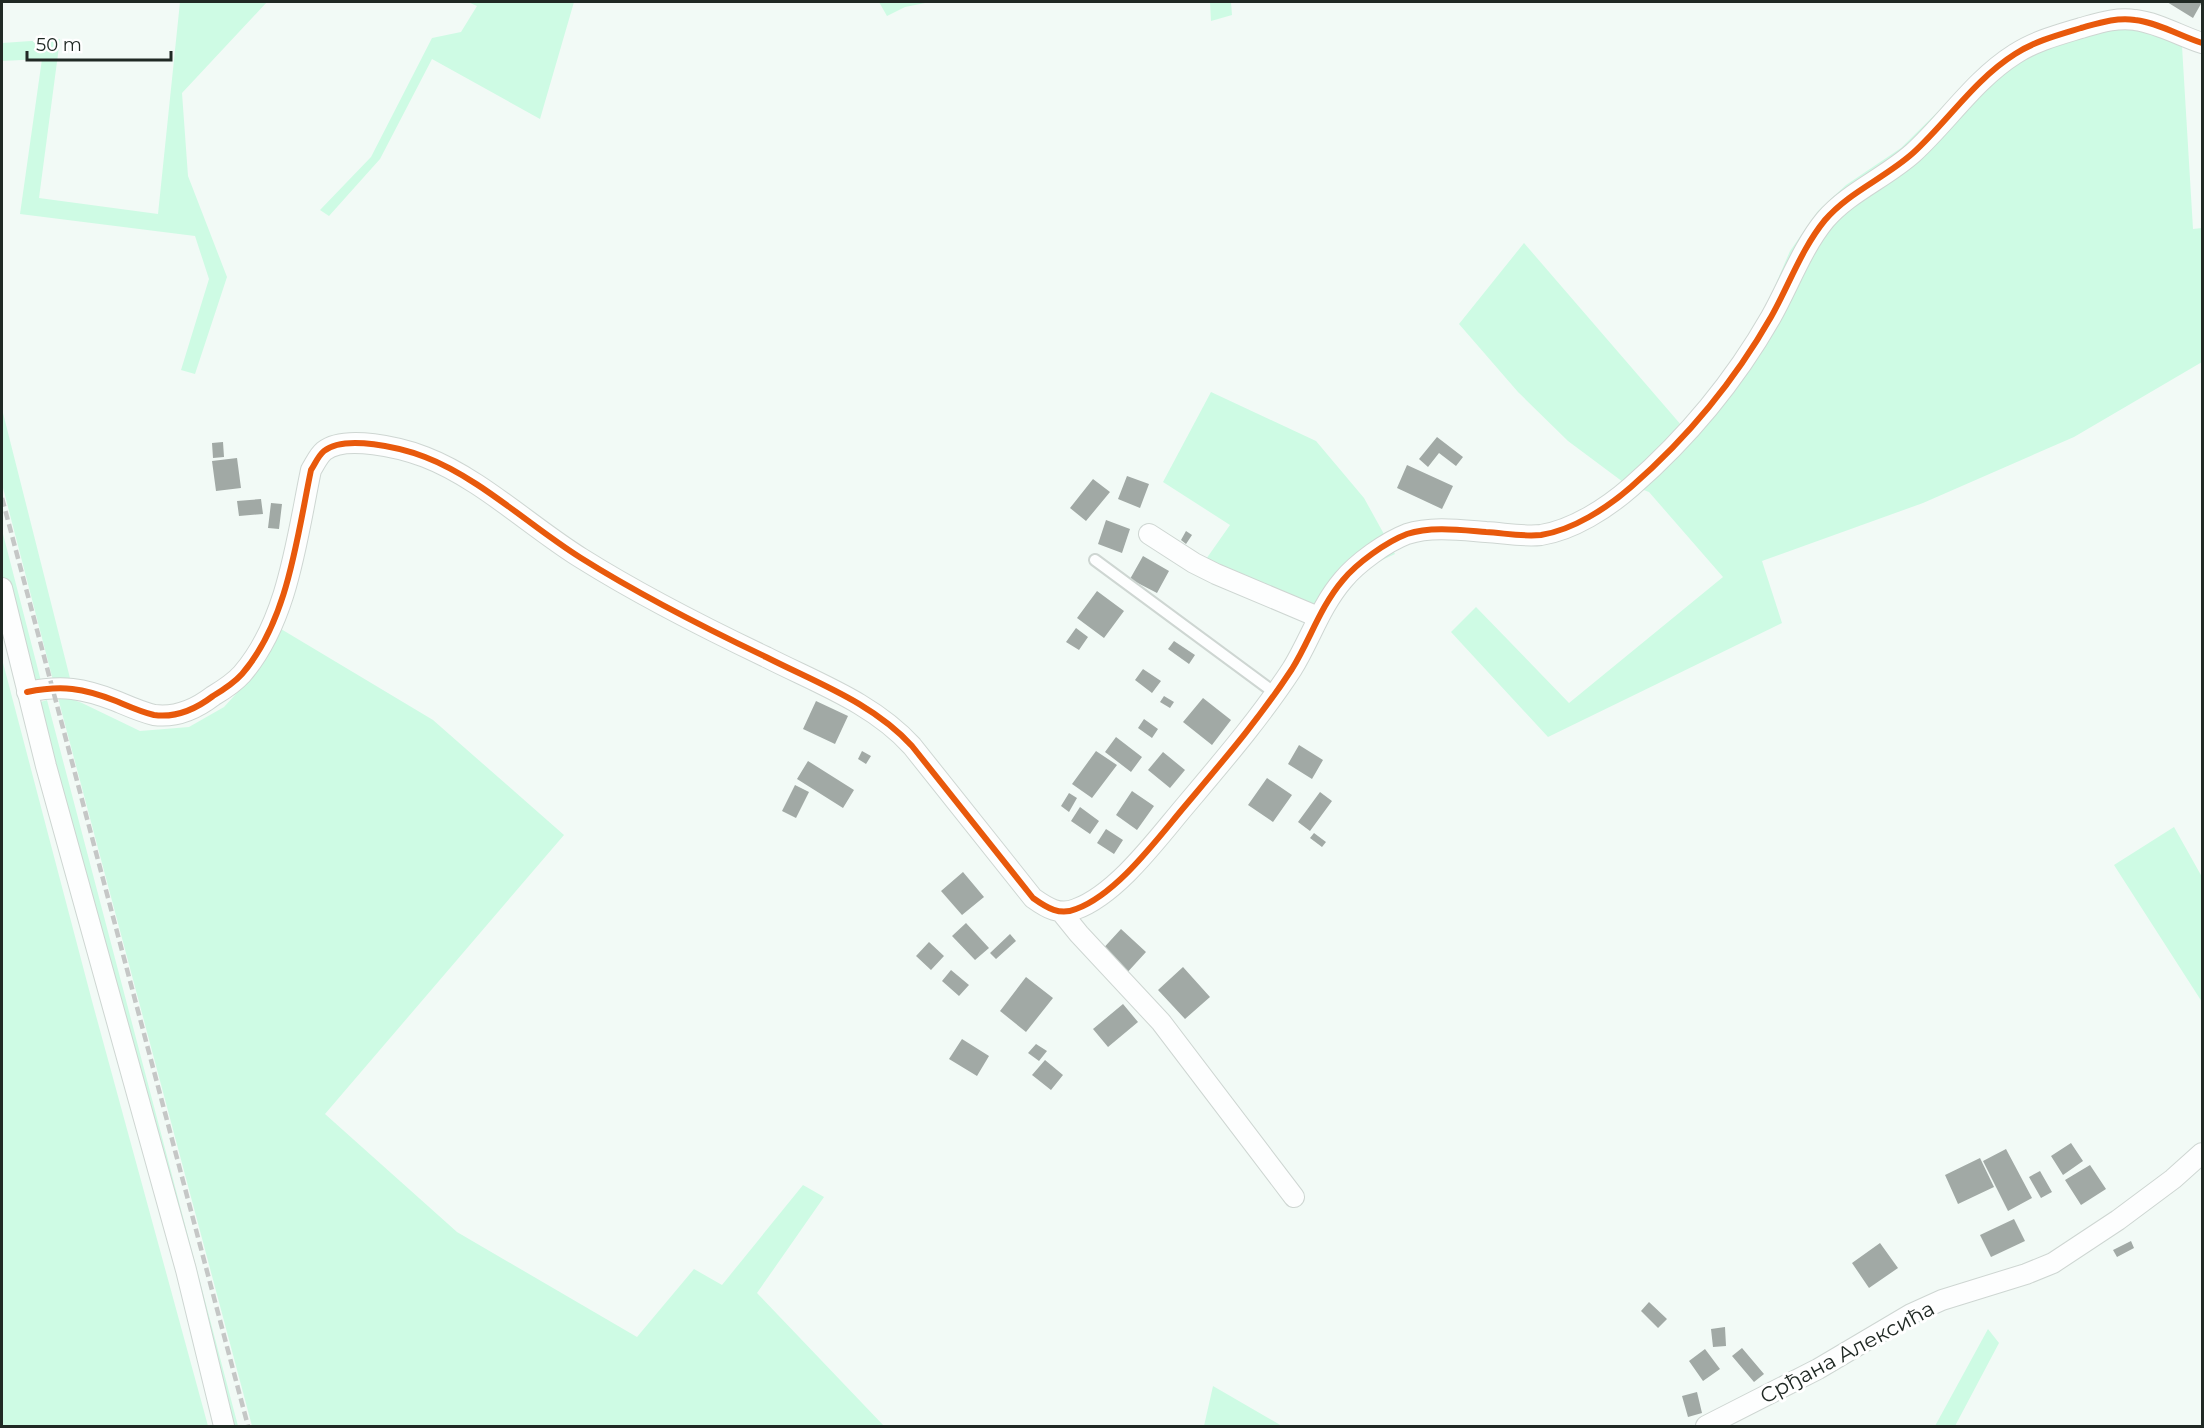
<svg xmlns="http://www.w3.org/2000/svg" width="2204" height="1428" font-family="Montserrat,sans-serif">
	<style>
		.green { fill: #cefbe4 }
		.building { fill: #a1a9a5 }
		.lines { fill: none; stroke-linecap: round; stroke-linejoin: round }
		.service-casing { stroke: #ced6d2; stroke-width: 14 }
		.minor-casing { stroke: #ced6d2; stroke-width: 22 }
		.service { stroke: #fdfefe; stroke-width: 10 }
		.minor { stroke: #fdfefe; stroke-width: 20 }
		.rail { stroke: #c5c7c6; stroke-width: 4.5; stroke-dasharray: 9 4.5; stroke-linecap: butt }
		.cycleway-casing { stroke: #fff; stroke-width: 10 }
		.cycleway { stroke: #e8590c; stroke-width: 6 }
		.labels { text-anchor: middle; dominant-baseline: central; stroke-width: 6; stroke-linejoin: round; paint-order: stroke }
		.street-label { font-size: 21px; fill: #202924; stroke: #fff }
	</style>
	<rect width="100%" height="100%" fill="#f2faf6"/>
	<!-- green -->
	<path class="green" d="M 180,2 L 267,2 L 182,93 L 188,176 L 227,277 L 195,374 L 181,370 L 209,279 L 195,236 L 20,214 L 42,59 L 2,61 L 2,43 L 60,39 L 39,198 L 158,214 Z
		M 468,2 L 574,2 L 540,119 L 432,59 L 380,159 L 329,216 L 320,210 L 371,157 L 432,38 L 461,32 L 477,6 Z
		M 879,2 L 930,2 L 905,7 L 887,16 Z
		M 1210,2 L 1231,2 L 1232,15 L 1211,21 Z
		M 2140,26 L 2182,46 L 2193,229 L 2202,228 L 2202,362 L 2074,437 L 1923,503 L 1762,561 L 1782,623 L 1548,737 L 1451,632 L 1476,607 L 1569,703 L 1723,577 L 1649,492 L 1623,482 L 1568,441 L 1518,392 L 1459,324 L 1524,243 L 1682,426 L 1704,400 L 1759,323 L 1790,251 L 1818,211 L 1846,185 L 1901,148 L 1980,70 L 2051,34 Z
		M 1211,392 L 1316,441 L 1364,498 L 1395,554 L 1382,560 L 1353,577 L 1319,621 L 1197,572 L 1230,525 L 1163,482 Z
		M 2,409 L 73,690 L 55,688 L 2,484 Z
		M 2,530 L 43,689 L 24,682 L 2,576 Z
		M 276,626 L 433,720 L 564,835 L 325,1114 L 457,1232 L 637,1337 L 694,1269 L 722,1285 L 803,1185 L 824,1197 L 757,1293 L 884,1426 L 252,1426 L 58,698 L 71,699 L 82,703 L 140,731 L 189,727 L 224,707 L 257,671 Z
		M 2,659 L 92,1001 L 208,1426 L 2,1426 Z
		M 47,700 L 238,1426 L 224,1426 L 34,704 Z
		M 2174,827 L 2202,877 L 2202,1002 L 2114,865 Z
		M 1988,1329 L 1999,1343 L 1955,1426 L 1935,1426 Z
		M 1213,1386 L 1282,1426 L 1204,1426 Z"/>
	<!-- building -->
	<path class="building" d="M 2167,2 L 2202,2 L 2193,18 Z
		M 1437,437 L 1463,457 L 1456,466 L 1439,453 L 1428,467 L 1419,459 Z
		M 223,442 L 224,457 L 213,458 L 212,443 Z
		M 237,458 L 241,488 L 216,491 L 212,461 Z
		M 1407,465 L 1453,486 L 1442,509 L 1397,488 Z
		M 1127,476 L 1149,484 L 1140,508 L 1118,499 Z
		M 1093,479 L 1110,492 L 1086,521 L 1070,508 Z
		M 261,499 L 263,514 L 239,516 L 237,501 Z
		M 271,503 L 282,504 L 279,529 L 268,528 Z
		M 1106,520 L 1130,529 L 1122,553 L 1098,544 Z
		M 1186,531 L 1192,535 L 1186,544 L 1181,540 Z
		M 1143,556 L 1169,571 L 1157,593 L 1130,579 Z
		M 1097,591 L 1124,611 L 1104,638 L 1077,618 Z
		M 1076,628 L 1088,637 L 1079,650 L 1066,642 Z
		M 1174,641 L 1195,655 L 1189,664 L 1168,649 Z
		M 1143,669 L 1161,681 L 1152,693 L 1135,680 Z
		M 1164,696 L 1174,702 L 1170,708 L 1160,702 Z
		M 1203,698 L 1231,720 L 1212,745 L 1183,722 Z
		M 816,701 L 848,716 L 835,744 L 803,729 Z
		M 1144,719 L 1158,729 L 1152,738 L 1138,728 Z
		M 1116,737 L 1142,757 L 1131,772 L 1105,752 Z
		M 1299,745 L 1323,760 L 1312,779 L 1288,764 Z
		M 862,751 L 871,756 L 866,764 L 858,759 Z
		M 1096,751 L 1117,765 L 1092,798 L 1072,784 Z
		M 1163,752 L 1185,770 L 1170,788 L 1148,770 Z
		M 808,761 L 854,790 L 843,808 L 797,779 Z
		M 1267,778 L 1292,795 L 1273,822 L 1248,805 Z
		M 795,785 L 809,792 L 796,818 L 782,811 Z
		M 1132,791 L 1154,806 L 1137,830 L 1116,815 Z
		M 1320,792 L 1332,801 L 1310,831 L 1298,822 Z
		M 1069,793 L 1077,798 L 1069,812 L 1061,806 Z
		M 1080,807 L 1099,821 L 1090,834 L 1071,821 Z
		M 1106,829 L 1123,840 L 1114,854 L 1097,843 Z
		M 1314,833 L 1326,842 L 1322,847 L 1310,838 Z
		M 963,872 L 984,897 L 962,915 L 941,891 Z
		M 966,923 L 989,948 L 975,960 L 952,936 Z
		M 1121,929 L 1146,952 L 1124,976 L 1099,953 Z
		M 1010,934 L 1016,941 L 996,959 L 990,953 Z
		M 929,942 L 944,956 L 931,970 L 916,956 Z
		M 1183,967 L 1210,997 L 1185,1019 L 1158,990 Z
		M 951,970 L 969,985 L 959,996 L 942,981 Z
		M 1026,977 L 1053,998 L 1026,1032 L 1000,1011 Z
		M 1123,1004 L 1138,1022 L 1108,1047 L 1093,1029 Z
		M 962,1039 L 989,1056 L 977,1076 L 949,1059 Z
		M 1036,1044 L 1047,1051 L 1039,1061 L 1028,1053 Z
		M 1045,1060 L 1063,1075 L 1051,1090 L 1032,1075 Z
		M 2071,1143 L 2083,1161 L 2063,1175 L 2051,1156 Z
		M 2006,1149 L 2032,1198 L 2008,1211 L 1983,1161 Z
		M 1980,1158 L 1994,1187 L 1958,1204 L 1945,1175 Z
		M 2090,1165 L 2106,1189 L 2081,1205 L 2065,1180 Z
		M 2040,1171 L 2052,1192 L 2041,1198 L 2029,1177 Z
		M 2014,1219 L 2025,1241 L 1991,1257 L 1980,1235 Z
		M 2131,1241 L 2134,1248 L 2117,1257 L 2113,1250 Z
		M 1880,1243 L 1898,1268 L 1869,1288 L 1852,1263 Z
		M 1649,1302 L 1667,1319 L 1658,1328 L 1641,1311 Z
		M 1725,1327 L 1726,1346 L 1713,1347 L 1711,1329 Z
		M 1742,1348 L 1764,1374 L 1754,1382 L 1732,1356 Z
		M 1705,1349 L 1720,1369 L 1703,1381 L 1689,1361 Z
		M 1697,1392 L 1702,1413 L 1688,1417 L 1682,1396 Z"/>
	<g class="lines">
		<defs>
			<path id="service" d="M 1095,560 L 1275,693"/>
			<path id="minor" d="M 1149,534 L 1194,563 L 1216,574 L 1318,617
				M 2,588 L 46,766 L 186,1270 L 224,1426
				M 27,692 C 62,685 83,688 116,701 C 128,706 141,712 154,715 C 176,718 196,709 213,696 C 223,690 234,683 242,674 C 288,621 297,537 311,470 C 315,464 318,456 324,451 C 345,434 402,448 425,457 C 480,478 531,527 581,558 C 640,595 703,627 766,657 C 817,683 873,703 912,746 L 1033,898 C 1047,908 1060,916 1076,909 C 1117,894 1157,839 1185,806 C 1222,762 1260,718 1292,669 C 1310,640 1320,607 1343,580 C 1357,563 1386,542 1407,534 C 1431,526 1461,530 1486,532 C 1504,533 1522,537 1541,535 C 1573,530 1607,508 1631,487 C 1686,439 1735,380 1771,317 C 1789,285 1802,248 1825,220 C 1849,192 1885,178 1913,153 C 1948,121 1974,80 2015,54 C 2035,41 2058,35 2081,28 C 2099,23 2117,17 2135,20 C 2159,23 2180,36 2202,43
				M 1062,913 L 1079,934 L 1161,1022 L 1294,1197
				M 1706,1426 L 1818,1369 L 1911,1314 L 1942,1300 L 2026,1274 L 2053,1263 L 2118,1220 L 2173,1179 L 2202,1153"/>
		</defs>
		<!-- service casing -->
		<use href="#service" class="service-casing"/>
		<!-- minor casing -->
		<use href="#minor" class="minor-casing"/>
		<!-- service -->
		<use href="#service" class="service"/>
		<!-- minor -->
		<use href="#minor" class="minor"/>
		<!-- rail -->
		<path class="rail" d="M 2,498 L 248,1426"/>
		<defs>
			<path id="cycleway" d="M 27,692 C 62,685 83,688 116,701 C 128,706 141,712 154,715 C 176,718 196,709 213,696 C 223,690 234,683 242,674 C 288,621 297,537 311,470 C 315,464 318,456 324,451 C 345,434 402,448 425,457 C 480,478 531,527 581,558 C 640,595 703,627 766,657 C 817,683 873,703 912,746 L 1033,898 C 1047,908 1060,916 1076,909 C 1117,894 1157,839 1185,806 C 1222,762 1260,718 1292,669 C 1310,640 1320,607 1343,580 C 1357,563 1386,542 1407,534 C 1431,526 1461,530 1486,532 C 1504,533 1522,537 1541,535 C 1573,530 1607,508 1631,487 C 1686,439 1735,380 1771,317 C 1789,285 1802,248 1825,220 C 1849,192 1885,178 1913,153 C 1948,121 1974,80 2015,54 C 2035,41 2058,35 2081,28 C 2099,23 2117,17 2135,20 C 2159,23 2180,36 2202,43"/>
		</defs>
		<!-- cycleway casing -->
		<use href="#cycleway" class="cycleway-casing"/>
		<!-- cycleway -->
		<use href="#cycleway" class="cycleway"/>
	</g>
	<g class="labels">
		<!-- street labels -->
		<g class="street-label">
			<text transform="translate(1847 1352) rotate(-28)">Срђана Алексића</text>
		</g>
	</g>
	<!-- border -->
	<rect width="2204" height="1428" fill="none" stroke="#202924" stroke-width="6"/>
	<!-- scale -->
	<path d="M27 51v9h144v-9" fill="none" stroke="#202924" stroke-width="3"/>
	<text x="36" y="51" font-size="18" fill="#202924" stroke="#ffffff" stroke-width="4.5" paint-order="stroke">50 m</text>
</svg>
